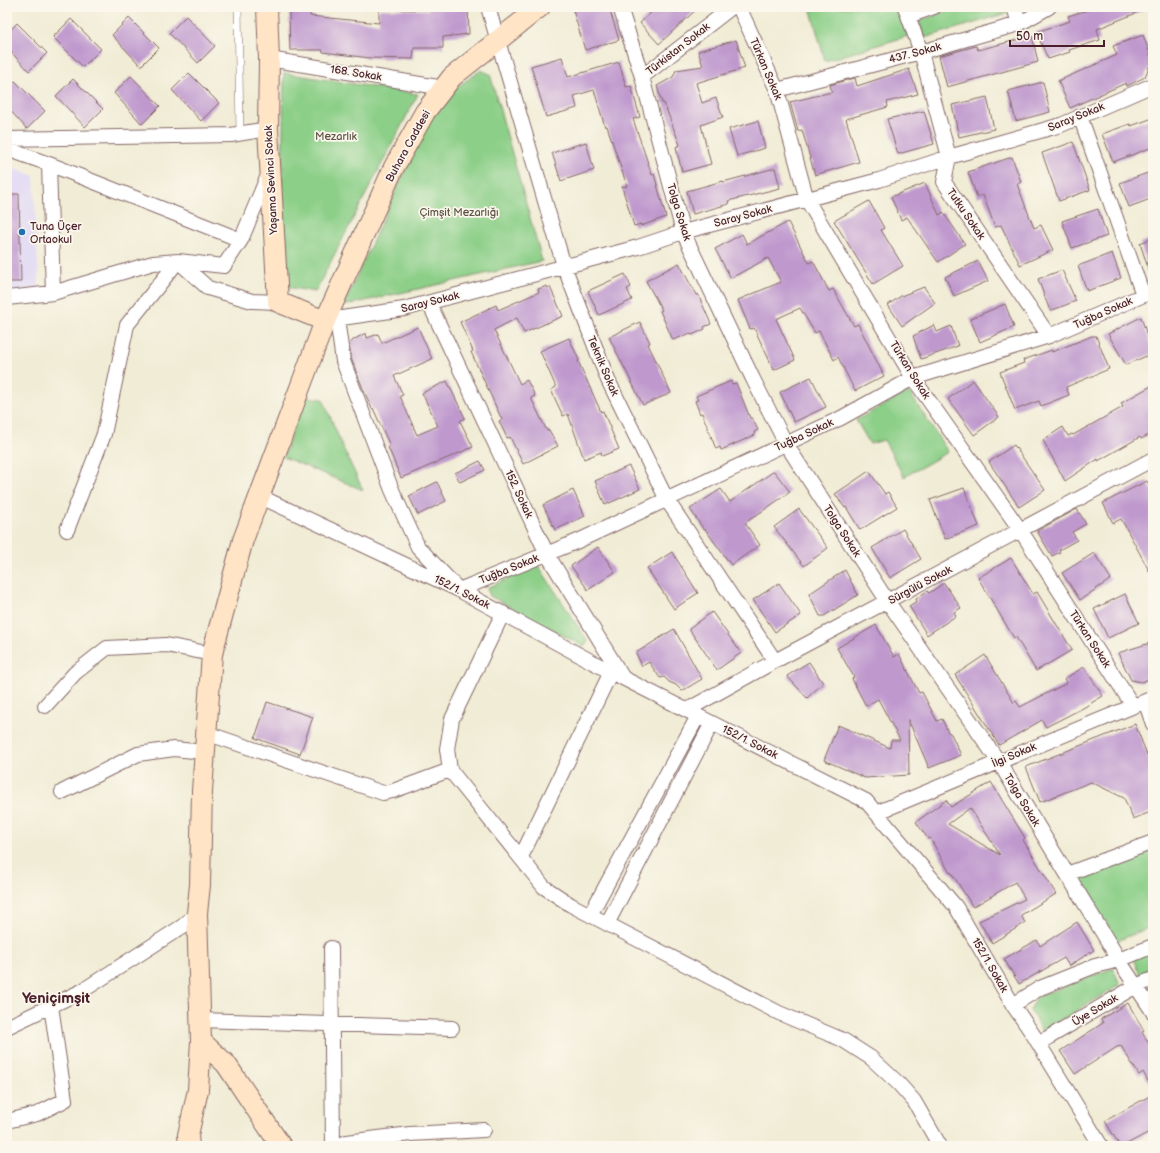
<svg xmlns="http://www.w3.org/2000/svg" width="1160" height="1153" font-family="'Balsamiq Sans',sans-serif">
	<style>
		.built { fill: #ded5f5 }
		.green { fill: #8ccf88; stroke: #6b775a }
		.building { fill: #bf99ce; fill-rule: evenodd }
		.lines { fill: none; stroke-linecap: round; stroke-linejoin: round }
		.lane-casing { stroke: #846766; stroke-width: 8 }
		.street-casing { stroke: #846766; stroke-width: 16 }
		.secondary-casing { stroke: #846766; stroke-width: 22 }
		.lane { stroke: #fff; stroke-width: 7 }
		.street { stroke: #fff; stroke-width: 14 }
		.secondary { stroke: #ffe4c6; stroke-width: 20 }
		.poi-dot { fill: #1f6fb2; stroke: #fbf7ec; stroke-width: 1.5 }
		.labels { text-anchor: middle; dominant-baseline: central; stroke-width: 3.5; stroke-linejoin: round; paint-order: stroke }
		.street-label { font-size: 11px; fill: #4a1f2b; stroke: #fbf7ec }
		.park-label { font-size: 11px; fill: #5e5447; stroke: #fbf7ec }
		.poi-label { font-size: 11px; fill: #4a1f2b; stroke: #fbf7ec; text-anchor: start }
		.district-label { font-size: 15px; font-weight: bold; fill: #4a1f2b; stroke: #fbf7ec }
	</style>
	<rect width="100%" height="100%" fill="#fbf7ec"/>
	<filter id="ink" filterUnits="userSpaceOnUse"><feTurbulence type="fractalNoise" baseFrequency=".025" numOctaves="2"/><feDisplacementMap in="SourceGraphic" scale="8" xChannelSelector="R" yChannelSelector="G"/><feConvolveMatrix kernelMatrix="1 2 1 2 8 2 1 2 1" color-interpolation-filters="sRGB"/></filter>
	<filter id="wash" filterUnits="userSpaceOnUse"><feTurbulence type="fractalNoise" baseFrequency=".012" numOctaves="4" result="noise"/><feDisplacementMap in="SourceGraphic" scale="16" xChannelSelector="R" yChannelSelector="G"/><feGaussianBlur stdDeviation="0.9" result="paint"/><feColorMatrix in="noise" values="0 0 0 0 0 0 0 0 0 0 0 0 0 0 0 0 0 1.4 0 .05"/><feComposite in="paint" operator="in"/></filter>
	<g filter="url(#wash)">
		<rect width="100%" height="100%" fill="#f1ecd5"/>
		<!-- built -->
		<path class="built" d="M 7,164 L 34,176 L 39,289 L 7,292 Z"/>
		<!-- green -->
		<path class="green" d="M 810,7 L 897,7 L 908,36 L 825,61 Z
			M 958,7 L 1006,7 L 1008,13 L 924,38 L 919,21 Z
			M 481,70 L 490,74 L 542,261 L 343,306 L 428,121 L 450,92 Z
			M 284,73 L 418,94 L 315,292 L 288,287 L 281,242 Z
			M 909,392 L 948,452 L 904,477 L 884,440 L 870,444 L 856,420 Z
			M 305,397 L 323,399 L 344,450 L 363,490 L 283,457 Z
			M 538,565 L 588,642 L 583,646 L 490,596 L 487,588 Z
			M 1153,849 L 1153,926 L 1117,941 L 1078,876 Z
			M 1153,951 L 1153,970 L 1140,975 L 1133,959 Z
			M 1113,968 L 1120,985 L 1042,1031 L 1030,1010 L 1037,997 Z"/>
		<g id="blocks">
			<!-- building -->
			<path class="building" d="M 428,7 L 468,7 L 469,34 L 443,37 L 443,48 L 414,48 L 413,59 L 370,58 L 323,52 L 323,50 L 290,50 L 289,12 L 310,12 L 310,16 L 379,23 L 379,9 L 428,10 Z
				M 572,7 L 609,7 L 619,40 L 585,50 Z
				M 657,7 L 699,7 L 659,44 L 640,23 Z
				M 1097,7 L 1151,7 L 1097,29 L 1100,40 L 1069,50 L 1070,52 L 1048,59 L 1036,32 L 1070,21 L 1068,16 Z
				M 186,16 L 215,46 L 198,63 L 169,33 Z
				M 129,18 L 159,48 L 141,66 L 112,35 Z
				M 71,19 L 101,49 L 83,67 L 53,37 Z
				M 17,23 L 47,53 L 29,71 L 7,48 L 7,34 Z
				M 1143,35 L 1152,59 L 1145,77 L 1127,86 L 1126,83 L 1070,108 L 1058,81 L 1117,55 L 1113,46 Z
				M 1032,36 L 1038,62 L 947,87 L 939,56 L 976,46 L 978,50 Z
				M 736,40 L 745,68 L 696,83 L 702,103 L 716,98 L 723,117 L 701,125 L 711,164 L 682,172 L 676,147 L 680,145 L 664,103 L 662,103 L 657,86 L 673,77 L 676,70 L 703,66 L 698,51 Z
				M 562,57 L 568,77 L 619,62 L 626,87 L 631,86 L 640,117 L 633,119 L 652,175 L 654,174 L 666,217 L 641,226 L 641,224 L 634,226 L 622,187 L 627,186 L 607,126 L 605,127 L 594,90 L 574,96 L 577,108 L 546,117 L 531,66 Z
				M 909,69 L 918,94 L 887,102 L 888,107 L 846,119 L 859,162 L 815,175 L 802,130 L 798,131 L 790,102 L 832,92 L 830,85 L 847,80 L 855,78 L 857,86 Z
				M 189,73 L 219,103 L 201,121 L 172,90 Z
				M 131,76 L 160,106 L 142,124 L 114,93 Z
				M 73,79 L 103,109 L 85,127 L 56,96 Z
				M 15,81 L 45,111 L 27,129 L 7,107 L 7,90 Z
				M 1043,82 L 1050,112 L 1016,121 L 1008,91 Z
				M 987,97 L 994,129 L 959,137 L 952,105 Z
				M 924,111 L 934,144 L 898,154 L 887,119 Z
				M 1153,118 L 1153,147 L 1113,162 L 1102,134 L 1130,124 L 1131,126 Z
				M 758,121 L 765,148 L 737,156 L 729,129 Z
				M 586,142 L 594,170 L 561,181 L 552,153 Z
				M 1073,142 L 1090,190 L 1059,201 L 1042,153 Z
				M 1012,157 L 1021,182 L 1017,184 L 1034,228 L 1041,225 L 1053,250 L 1020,265 L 1001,225 L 995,227 L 983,195 L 977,197 L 968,172 Z
				M 775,168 L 780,188 L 728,201 L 729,204 L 693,214 L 687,191 L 723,181 L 723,182 Z
				M 1153,171 L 1153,198 L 1129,207 L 1120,183 Z
				M 925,183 L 939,215 L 943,212 L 965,244 L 938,262 L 907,217 L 901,220 L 891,197 Z
				M 7,194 L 19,194 L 21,282 L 7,282 Z
				M 869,201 L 884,228 L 881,230 L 903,266 L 873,284 L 834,221 Z
				M 1098,209 L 1107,236 L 1072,248 L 1062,221 Z
				M 788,222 L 809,263 L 813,261 L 829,291 L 833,289 L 854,326 L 858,324 L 884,376 L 855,391 L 838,357 L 834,360 L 819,331 L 815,333 L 800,308 L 776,319 L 795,360 L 774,370 L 754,328 L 750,329 L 738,300 L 781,282 L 768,258 L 731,278 L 715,249 L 742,234 L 747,244 Z
				M 1153,238 L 1153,277 L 1151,277 L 1140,243 Z
				M 1112,253 L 1121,278 L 1087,291 L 1078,266 Z
				M 978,261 L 988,281 L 954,296 L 945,277 Z
				M 679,263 L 696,295 L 698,294 L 711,324 L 704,327 L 705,329 L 692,335 L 691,333 L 673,340 L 660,311 L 662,310 L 646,281 Z
				M 1062,270 L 1076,301 L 1050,311 L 1038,279 Z
				M 625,274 L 631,287 L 627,289 L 632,300 L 599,315 L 588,291 Z
				M 547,286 L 548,288 L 550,287 L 563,316 L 524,333 L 517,318 L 494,330 L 520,384 L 527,380 L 535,396 L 531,398 L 547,431 L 549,430 L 558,446 L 523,464 L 510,437 L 507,438 L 499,421 L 502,420 L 471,352 L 473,351 L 460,322 L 496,305 L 498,310 L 539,292 L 538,289 Z
				M 924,287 L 935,303 L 902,326 L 888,305 L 901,296 Z
				M 1005,304 L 1014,327 L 980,342 L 970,319 Z
				M 1141,317 L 1153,353 L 1126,365 L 1108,334 Z
				M 640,322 L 650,343 L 648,344 L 671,393 L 643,405 L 609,337 Z
				M 934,325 L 937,332 L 951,326 L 958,346 L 921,359 L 913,336 Z
				M 418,327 L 432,359 L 394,376 L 403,395 L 400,396 L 417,435 L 438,426 L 422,393 L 447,381 L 465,418 L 460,421 L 473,447 L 401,478 L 388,447 L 390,446 L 373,408 L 372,409 L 362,386 L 351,358 L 349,345 L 353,340 L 366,333 L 367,338 L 378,334 L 382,343 Z
				M 1092,336 L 1096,336 L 1109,369 L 1066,387 L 1069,395 L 1041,406 L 1039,401 L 1015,410 L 1000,372 L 1024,363 L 1023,360 L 1052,350 L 1052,352 Z
				M 569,338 L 579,360 L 578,361 L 601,412 L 603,411 L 619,449 L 602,456 L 601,452 L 584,459 L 568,414 L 563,416 L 551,390 L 556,387 L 540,351 Z
				M 811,377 L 826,407 L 794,422 L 780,392 Z
				M 973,380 L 999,417 L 974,435 L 948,399 Z
				M 731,381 L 732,384 L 736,383 L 750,418 L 752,418 L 758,430 L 754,432 L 755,435 L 721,450 L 720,447 L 716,449 L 702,413 L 700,414 L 695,401 L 698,400 L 696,396 Z
				M 1153,385 L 1153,433 L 1141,439 L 1140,437 L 1098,461 L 1098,459 L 1065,481 L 1043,440 L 1063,427 L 1068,436 L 1072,434 L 1073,435 L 1123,407 L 1121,403 Z
				M 1014,445 L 1045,490 L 1019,507 L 989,462 Z
				M 480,461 L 485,470 L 460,482 L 455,473 Z
				M 629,466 L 640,489 L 605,505 L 595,481 Z
				M 774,471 L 790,492 L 745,523 L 760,545 L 731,565 L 705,529 L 704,530 L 690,509 L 721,489 L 730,502 Z
				M 869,471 L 885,494 L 888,492 L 897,507 L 860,530 L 846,507 L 845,508 L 835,494 Z
				M 1147,481 L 1153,492 L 1153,578 L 1125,526 L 1121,519 L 1113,523 L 1103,503 Z
				M 437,482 L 446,501 L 418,515 L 409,496 Z
				M 964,488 L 979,526 L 945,539 L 930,500 Z
				M 573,490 L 585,516 L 555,530 L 543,505 Z
				M 799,509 L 828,548 L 804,566 L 774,527 Z
				M 1077,509 L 1086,524 L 1072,532 L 1077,540 L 1059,550 L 1060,552 L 1052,556 L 1037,531 Z
				M 903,529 L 921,559 L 890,578 L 872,548 Z
				M 598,547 L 615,572 L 588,590 L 571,566 Z
				M 672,552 L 698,593 L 674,609 L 647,568 Z
				M 1094,553 L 1111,579 L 1080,600 L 1062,573 Z
				M 1011,558 L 1033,594 L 1037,592 L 1072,650 L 1036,671 L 1016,637 L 1014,638 L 978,578 Z
				M 845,570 L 858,595 L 824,616 L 820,616 L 809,594 Z
				M 779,583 L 801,615 L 775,632 L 753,600 Z
				M 944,583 L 961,608 L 954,612 L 956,616 L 927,635 L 909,606 L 917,601 L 916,599 L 927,591 L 929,593 Z
				M 1125,594 L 1139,623 L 1108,638 L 1094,609 Z
				M 712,612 L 741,653 L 717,670 L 689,629 Z
				M 876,625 L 894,657 L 899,654 L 919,693 L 922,692 L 937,721 L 942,719 L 948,732 L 951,734 L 961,755 L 929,768 L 908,719 L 909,775 L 865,778 L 824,760 L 838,725 L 890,748 L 891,740 L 900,740 L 878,699 L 866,706 L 852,679 L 854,677 L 837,648 Z
				M 674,629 L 702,679 L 682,691 L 676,685 L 669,682 L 664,677 L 660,678 L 649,662 L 642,666 L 636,653 Z
				M 1150,643 L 1153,648 L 1153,677 L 1142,682 L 1131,680 L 1118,653 Z
				M 985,655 L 1014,703 L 1016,701 L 1020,707 L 1067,683 L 1064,679 L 1084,667 L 1103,696 L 1083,708 L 1046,727 L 1042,720 L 999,745 L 955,675 Z
				M 809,662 L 823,683 L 807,698 L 787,676 Z
				M 267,702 L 313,717 L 300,754 L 255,738 Z
				M 1135,724 L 1153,770 L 1153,811 L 1133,819 L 1124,798 L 1091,782 L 1040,802 L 1026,767 Z
				M 991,782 L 1025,838 L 1023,840 L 1056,894 L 1021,915 L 1025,923 L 992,943 L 979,921 L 1025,899 L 1015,882 L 973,907 L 951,872 L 950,873 L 930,838 L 928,839 L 916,822 L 946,800 L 951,807 ZM 970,808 L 1000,855 L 948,824 Z
				M 1077,922 L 1094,950 L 1069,966 L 1064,958 L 1019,984 L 1004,959 L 1037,940 L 1040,946 Z
				M 1128,1003 L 1144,1031 L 1142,1032 L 1153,1051 L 1153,1090 L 1143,1072 L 1139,1075 L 1121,1046 L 1117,1047 L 1075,1074 L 1060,1051 L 1103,1023 L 1101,1019 Z
				M 1153,1094 L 1153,1130 L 1123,1146 L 1120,1146 L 1105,1121 Z"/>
		</g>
	</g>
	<g filter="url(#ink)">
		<use href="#blocks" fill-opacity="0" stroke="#846766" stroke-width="1"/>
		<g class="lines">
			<defs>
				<path id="lane" d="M 238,7 L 240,134"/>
				<path id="street" d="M 488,7 L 564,266 L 608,380 L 667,500 L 775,661
					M 620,7 L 642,77 L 683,232 L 753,379 L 786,444 L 888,602 L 999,762 L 1124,968 L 1153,1012
					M 739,7 L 777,90 L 807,200 L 913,378 L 1021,531 L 1133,706
					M 905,7 L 921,52 L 949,157 L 944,182 L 1049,336
					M 1014,7 L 1019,24
					M 909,16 L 934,7
					M 269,59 L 444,88
					M 642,77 L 732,7
					M 777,90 L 921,52 L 1019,24 L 1049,7
					M 1080,116 L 1143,295
					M 7,139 L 231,135 L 268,129
					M 7,149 L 49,164 L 241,240
					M 49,164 L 53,293
					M 7,298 L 53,293 L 153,263 L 178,261 L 224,266 L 241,240 L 269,173
					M 429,303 L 547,554 L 623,678
					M 337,319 L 343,361 L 392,490 L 418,547 L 459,590 L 578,541 L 841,418 L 913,378 L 1049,336 L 1153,291
					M 328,320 L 404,309 L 638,247 L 683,232 L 879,180 L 949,157 L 1061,125 L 1153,85
					M 259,496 L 459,590 L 611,672 L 866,801 L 956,907 L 1013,1005 L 1034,1036 L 1101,1146
					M 67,530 L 104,434 L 127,325 L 178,261 L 208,288 L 252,301 L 278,302
					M 503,613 L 452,719 L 447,749 L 450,770 L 544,887 L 571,905 L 779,1013 L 843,1040 L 871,1058 L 899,1084 L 914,1101 L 940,1146
					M 1145,701 L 1153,724
					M 45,706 L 75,673 L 107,648 L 166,645 L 212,654
					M 687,710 L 775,661 L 1153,459
					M 206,733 L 383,793 L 393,791 L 450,770
					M 62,792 L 138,754 L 174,749 L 204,752
					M 876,813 L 1153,698
					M 521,857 L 611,672
					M 1067,874 L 1153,842
					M 590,915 L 698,716
					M 607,924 L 712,723
					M 331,948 L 333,1146
					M 1013,1005 L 1040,988 L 1095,966 L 1119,960 L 1153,946
					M 200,1020 L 452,1028
					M 7,1027 L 82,991 L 183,926 L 197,913
					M 1039,1043 L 1136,986 L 1153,979
					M 7,1121 L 37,1114 L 65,1100 L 51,1006
					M 337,1146 L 347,1142 L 410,1134 L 484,1130"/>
				<path id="secondary" d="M 267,7 L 269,59 L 268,129 L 278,302 L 325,321
					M 201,1041 L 226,1064 L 281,1146
					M 189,1146 L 188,1135 L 198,1090 L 201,1041 L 197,913 L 200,885 L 202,791 L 212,654 L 243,540 L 325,321 L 394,167 L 425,112 L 452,77 L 540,7"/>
			</defs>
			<!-- lane casing -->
			<use href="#lane" class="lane-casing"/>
			<!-- street casing -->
			<use href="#street" class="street-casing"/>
			<!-- secondary casing -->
			<use href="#secondary" class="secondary-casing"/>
			<!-- lane -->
			<use href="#lane" class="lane"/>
			<!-- street -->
			<use href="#street" class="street"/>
			<!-- secondary -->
			<use href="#secondary" class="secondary"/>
		</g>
	</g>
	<!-- markers -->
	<circle class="poi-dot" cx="22" cy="232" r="4"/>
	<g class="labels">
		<!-- street labels -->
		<g class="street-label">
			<text transform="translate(678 49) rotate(-38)">Türkistan Sokak</text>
			<text transform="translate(915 53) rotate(-15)">437. Sokak</text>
			<text transform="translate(766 69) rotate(67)">Türkan Sokak</text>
			<text transform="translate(356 73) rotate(9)">168. Sokak</text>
			<text transform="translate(1076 117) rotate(-22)">Saray Sokak</text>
			<text transform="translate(408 146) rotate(-61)">Buhara Caddesi</text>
			<text transform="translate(271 180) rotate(-93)">Yaşama Sevinci Sokak</text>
			<text transform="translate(679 212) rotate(73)">Tolga Sokak</text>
			<text transform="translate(966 214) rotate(56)">Tutku Sokak</text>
			<text transform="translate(743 216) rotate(-15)">Saray Sokak</text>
			<text transform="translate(430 302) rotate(-14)">Saray Sokak</text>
			<text transform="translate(1103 313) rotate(-24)">Tuğba Sokak</text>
			<text transform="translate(603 366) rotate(67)">Teknik Sokak</text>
			<text transform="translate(910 370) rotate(58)">Türkan Sokak</text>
			<text transform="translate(804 435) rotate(-25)">Tuğba Sokak</text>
			<text transform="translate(519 494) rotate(65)">152. Sokak</text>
			<text transform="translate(842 531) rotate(57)">Tolga Sokak</text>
			<text transform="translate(509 569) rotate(-22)">Tuğba Sokak</text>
			<text transform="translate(920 585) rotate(-28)">Sürgülü Sokak</text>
			<text transform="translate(462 592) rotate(27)">152/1. Sokak</text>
			<text transform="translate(1090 639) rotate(57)">Türkan Sokak</text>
			<text transform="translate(750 742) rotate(27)">152/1. Sokak</text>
			<text transform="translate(1014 755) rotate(-23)">İlgi Sokak</text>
			<text transform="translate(1022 800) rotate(59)">Tolga Sokak</text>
			<text transform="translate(990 965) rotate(60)">152/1. Sokak</text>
			<text transform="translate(1095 1010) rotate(-31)">Üye Sokak</text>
		</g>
		<!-- park labels -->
		<g class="park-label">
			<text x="336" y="136">Mezarlık</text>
			<text x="459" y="212">Çimşit Mezarlığı</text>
		</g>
		<!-- poi labels -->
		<g class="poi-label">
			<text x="30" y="226">Tuna Üçer<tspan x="30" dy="13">Ortaokul</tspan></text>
		</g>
		<!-- district labels -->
		<g class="district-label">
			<text x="56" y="998">Yeniçimşit</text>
		</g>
	</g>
	<!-- margin -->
	<rect width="1160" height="1153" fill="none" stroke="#fbf7ec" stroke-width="24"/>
	<!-- scale -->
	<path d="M1010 40v6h94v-6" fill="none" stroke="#4a1f2b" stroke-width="2"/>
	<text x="1016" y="40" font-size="12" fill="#4a1f2b" stroke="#fbf7ec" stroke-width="3" paint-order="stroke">50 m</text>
</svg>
